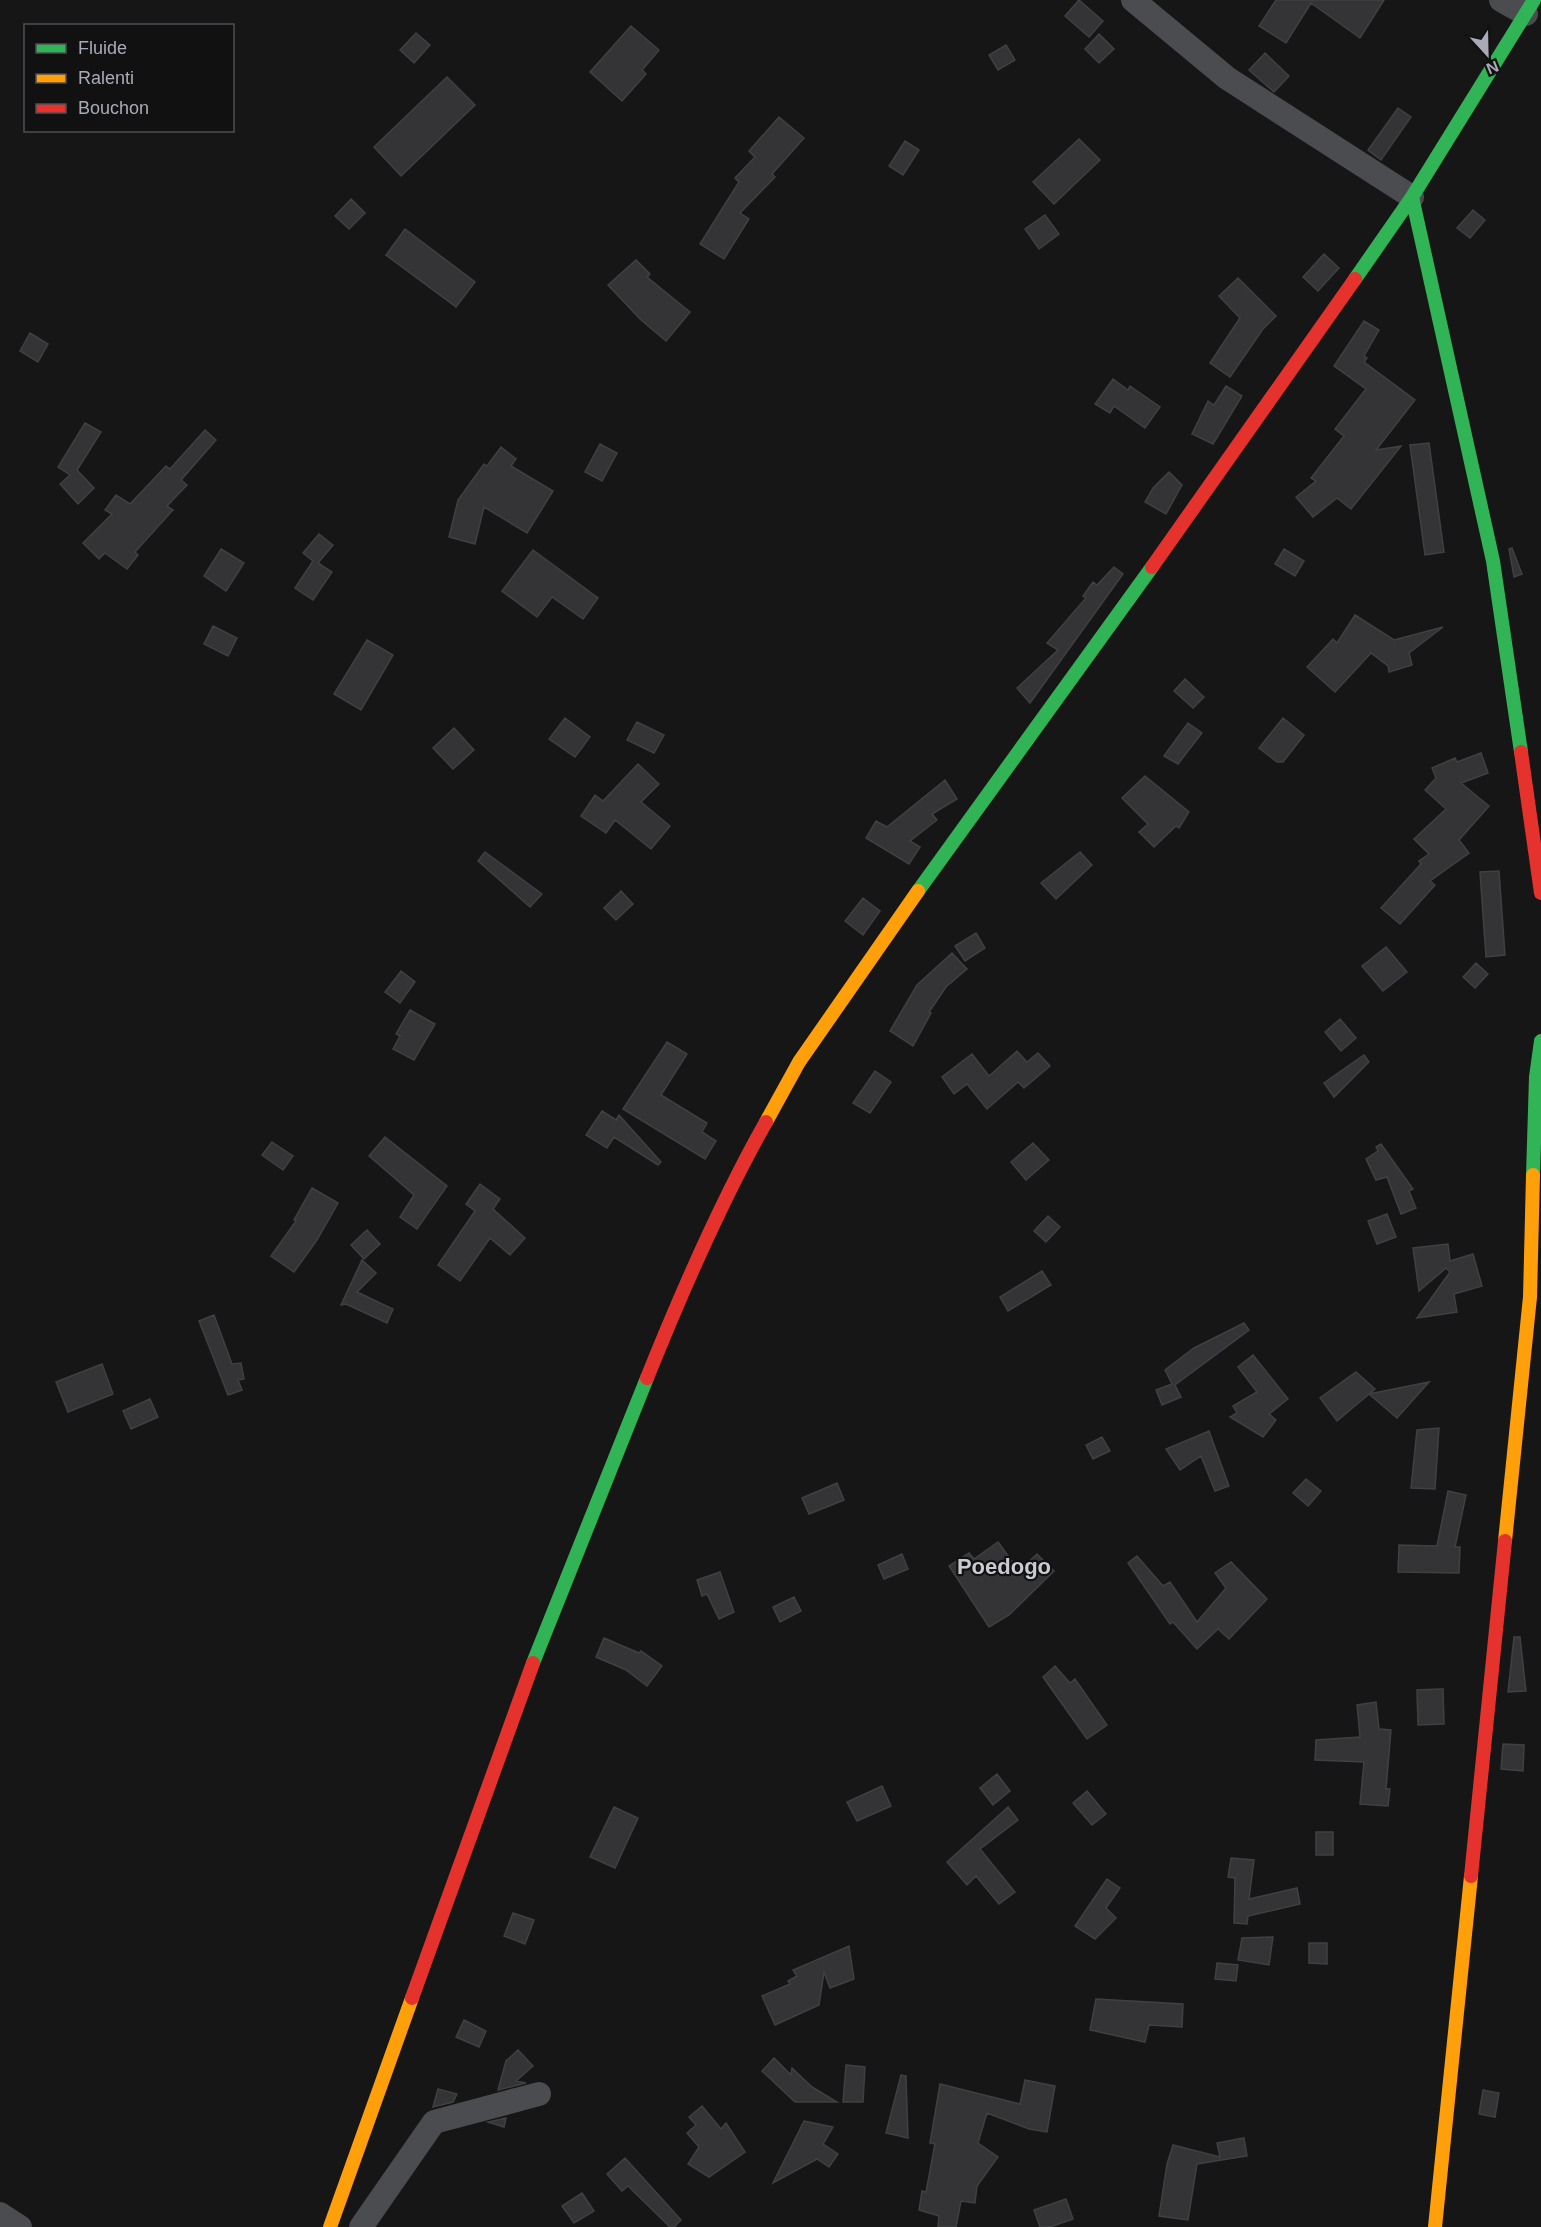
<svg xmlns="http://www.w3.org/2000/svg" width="1541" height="2227" font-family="Arial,sans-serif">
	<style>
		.building { fill: #343436; stroke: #3f4043; stroke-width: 1.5 }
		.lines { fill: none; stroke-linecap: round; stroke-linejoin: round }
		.street { stroke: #4b4c4f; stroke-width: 24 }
		.fast { stroke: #30b455; stroke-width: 14 }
		.slow { stroke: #ff9f0a; stroke-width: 14 }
		.jam { stroke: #e5322d; stroke-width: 14 }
		.labels { text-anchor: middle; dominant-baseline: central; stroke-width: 4.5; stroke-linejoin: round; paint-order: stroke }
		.quarter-label { font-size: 22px; font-weight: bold; fill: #c9cbd3; stroke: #111112 }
	</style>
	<rect width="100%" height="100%" fill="#161617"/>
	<!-- building -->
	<path class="building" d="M 1079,0 L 1103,21 L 1089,37 L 1065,16 Z
		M 1276,0 L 1384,0 L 1360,38 L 1311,3 L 1286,43 L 1259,26 Z
		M 631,26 L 659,50 L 642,70 L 646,74 L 622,101 L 590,72 Z
		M 416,33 L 430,45 L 414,63 L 400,50 Z
		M 1099,34 L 1114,49 L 1099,63 L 1085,49 Z
		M 1006,45 L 1015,60 L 998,70 L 989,55 Z
		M 1265,53 L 1289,76 L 1274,92 L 1249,70 Z
		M 447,77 L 475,105 L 401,176 L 374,147 Z
		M 1398,108 L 1411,117 L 1381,160 L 1368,150 Z
		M 779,117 L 804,138 L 772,174 L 775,177 L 740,213 L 749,219 L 724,259 L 700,244 L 739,182 L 735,178 L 755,157 L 749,151 Z
		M 1079,139 L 1100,160 L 1054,204 L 1033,182 Z
		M 905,141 L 919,150 L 903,175 L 889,166 Z
		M 351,199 L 365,213 L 349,229 L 335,216 Z
		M 1473,210 L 1485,220 L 1470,238 L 1457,228 Z
		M 1045,215 L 1059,234 L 1039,249 L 1025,229 Z
		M 405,229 L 475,282 L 456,307 L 386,255 Z
		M 1324,254 L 1339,268 L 1318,291 L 1303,277 Z
		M 636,260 L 650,274 L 647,277 L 690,312 L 666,341 L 640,319 L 608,285 Z
		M 1238,278 L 1276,316 L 1263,329 L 1230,377 L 1210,363 L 1240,318 L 1219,296 Z
		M 1364,321 L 1379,330 L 1364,356 L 1367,358 L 1364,362 L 1415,400 L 1376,450 L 1401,446 L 1351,509 L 1337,498 L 1313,517 L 1296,497 L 1316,481 L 1311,478 L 1344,436 L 1335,429 L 1366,389 L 1334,366 Z
		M 30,333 L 48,344 L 38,362 L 20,351 Z
		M 1113,379 L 1128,390 L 1130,386 L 1160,407 L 1145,428 L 1114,406 L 1110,413 L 1095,404 Z
		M 1226,386 L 1242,396 L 1213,444 L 1192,434 L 1208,401 L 1214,405 Z
		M 85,423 L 101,432 L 77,470 L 94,488 L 78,504 L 60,484 L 70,475 L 58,467 Z
		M 205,430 L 216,440 L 181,480 L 187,485 L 167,506 L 173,510 L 135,552 L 138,555 L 127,569 L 105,553 L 99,559 L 83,543 L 112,514 L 105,510 L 116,495 L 130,504 L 166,466 L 170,469 Z
		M 1429,443 L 1444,552 L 1425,555 L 1410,445 Z
		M 600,444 L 617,453 L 602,481 L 585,472 Z
		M 501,447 L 516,459 L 511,466 L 553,491 L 527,533 L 484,507 L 475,544 L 449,537 L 458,500 L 484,464 L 487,466 Z
		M 1169,472 L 1182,485 L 1166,514 L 1145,502 L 1153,488 Z
		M 319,534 L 333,545 L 318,563 L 332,572 L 313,600 L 295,588 L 313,561 L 303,553 Z
		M 1512,548 L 1522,574 L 1514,577 L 1509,549 Z
		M 221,549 L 244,563 L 226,591 L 204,576 Z
		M 1284,549 L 1304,561 L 1295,576 L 1275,564 Z
		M 533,550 L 598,598 L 583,619 L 552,597 L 537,617 L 502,591 Z
		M 1114,567 L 1123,574 L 1030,703 L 1017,688 L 1058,650 L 1047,643 L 1086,598 L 1083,596 L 1093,582 L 1097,585 Z
		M 1355,615 L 1394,640 L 1443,627 L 1409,653 L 1412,665 L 1389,672 L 1388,666 L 1371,653 L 1335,692 L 1307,667 L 1333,639 L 1337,643 Z
		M 213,626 L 237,638 L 228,656 L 204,644 Z
		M 367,640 L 393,655 L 361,710 L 334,694 Z
		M 1185,679 L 1204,697 L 1193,708 L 1174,691 Z
		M 565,718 L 590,737 L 575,757 L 549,739 Z
		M 1283,718 L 1304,735 L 1283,762 L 1277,762 L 1259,748 Z
		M 637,722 L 664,735 L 654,753 L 627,740 Z
		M 1188,723 L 1202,733 L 1178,764 L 1164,756 Z
		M 454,728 L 474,750 L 453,769 L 433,748 Z
		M 1481,753 L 1488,773 L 1461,783 L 1489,806 L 1459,840 L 1469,853 L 1430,881 L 1435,885 L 1400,924 L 1381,908 L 1421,864 L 1419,861 L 1429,854 L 1414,839 L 1446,809 L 1425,790 L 1436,778 L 1432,768 L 1455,758 L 1457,762 Z
		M 638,764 L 659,784 L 641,802 L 670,826 L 651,849 L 615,820 L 606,833 L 581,816 L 595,795 L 603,801 Z
		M 1145,776 L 1189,812 L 1179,828 L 1176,826 L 1154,847 L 1139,832 L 1148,824 L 1122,798 Z
		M 945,780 L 957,799 L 932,814 L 937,820 L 910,841 L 920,847 L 909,864 L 866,838 L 876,821 L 887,827 Z
		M 485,852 L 542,894 L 530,907 L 478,861 Z
		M 1080,852 L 1092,865 L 1056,899 L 1041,883 Z
		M 1499,871 L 1505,955 L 1486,957 L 1480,872 Z
		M 621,891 L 633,904 L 616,920 L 604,908 Z
		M 863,898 L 880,911 L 863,935 L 845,921 Z
		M 976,933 L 985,948 L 965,961 L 955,946 Z
		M 1386,947 L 1407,972 L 1383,991 L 1362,966 Z
		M 952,953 L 967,969 L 946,987 L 929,1012 L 931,1013 L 913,1046 L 890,1031 L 917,985 Z
		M 1476,963 L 1488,974 L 1475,988 L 1463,977 Z
		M 401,971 L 415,982 L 400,1003 L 385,992 Z
		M 410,1010 L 435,1024 L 414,1060 L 393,1049 L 400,1036 L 396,1034 Z
		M 1340,1019 L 1356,1038 L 1341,1051 L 1325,1032 Z
		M 667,1042 L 687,1054 L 661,1095 L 707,1123 L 702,1132 L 716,1141 L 705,1159 L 623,1109 Z
		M 1017,1051 L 1027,1062 L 1038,1053 L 1050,1066 L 1024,1088 L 1018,1082 L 987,1109 L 967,1084 L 954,1094 L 942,1077 L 972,1054 L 989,1076 Z
		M 1364,1055 L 1369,1062 L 1334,1097 L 1324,1083 Z
		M 875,1071 L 891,1082 L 870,1113 L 853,1103 Z
		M 602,1111 L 616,1120 L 619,1115 L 661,1162 L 658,1165 L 614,1137 L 607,1148 L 586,1135 Z
		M 385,1137 L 447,1186 L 417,1229 L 400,1217 L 414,1195 L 369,1156 Z
		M 272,1142 L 293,1156 L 283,1170 L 262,1155 Z
		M 1033,1143 L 1049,1160 L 1026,1180 L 1011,1162 Z
		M 1381,1144 L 1413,1189 L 1409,1191 L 1416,1208 L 1401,1214 L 1387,1177 L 1376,1180 L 1366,1159 L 1378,1151 L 1376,1147 Z
		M 480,1184 L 500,1199 L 493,1209 L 525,1238 L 510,1255 L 490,1238 L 460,1281 L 438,1265 L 475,1211 L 466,1204 Z
		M 312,1188 L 338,1203 L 317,1240 L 294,1272 L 271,1256 L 296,1221 L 294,1220 Z
		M 1387,1214 L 1396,1237 L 1377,1244 L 1368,1221 Z
		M 1048,1216 L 1060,1227 L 1046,1242 L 1034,1231 Z
		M 367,1230 L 380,1244 L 364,1259 L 351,1245 Z
		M 1448,1244 L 1450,1261 L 1473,1254 L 1482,1286 L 1454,1294 L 1457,1312 L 1417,1318 L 1450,1272 L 1446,1268 L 1419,1291 L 1413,1248 Z
		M 362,1260 L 376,1273 L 357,1292 L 393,1309 L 387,1323 L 346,1304 L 341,1305 Z
		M 1042,1271 L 1051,1285 L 1008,1311 L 1000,1297 Z
		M 214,1315 L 232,1364 L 241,1363 L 244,1379 L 238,1380 L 242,1390 L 228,1395 L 199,1321 Z
		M 1244,1323 L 1249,1330 L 1175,1385 L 1181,1397 L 1162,1405 L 1156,1390 L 1172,1384 L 1165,1370 L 1194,1348 Z
		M 1253,1355 L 1288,1399 L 1269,1414 L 1276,1420 L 1263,1437 L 1230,1417 L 1237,1413 L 1233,1406 L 1257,1392 L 1238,1367 Z
		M 102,1364 L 113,1394 L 68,1412 L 56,1382 Z
		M 1356,1372 L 1375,1389 L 1337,1421 L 1320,1398 Z
		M 1429,1382 L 1397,1418 L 1369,1394 Z
		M 150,1399 L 158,1417 L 131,1429 L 123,1411 Z
		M 1439,1428 L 1435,1489 L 1411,1488 L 1417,1430 Z
		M 1209,1431 L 1229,1486 L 1215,1491 L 1201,1456 L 1180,1470 L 1166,1449 Z
		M 1102,1437 L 1110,1451 L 1093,1459 L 1086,1445 Z
		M 1306,1479 L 1321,1491 L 1308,1506 L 1293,1493 Z
		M 837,1483 L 844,1500 L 809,1514 L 802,1498 Z
		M 1448,1491 L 1466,1495 L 1455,1547 L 1460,1547 L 1459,1573 L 1398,1572 L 1399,1545 L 1437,1546 Z
		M 998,1542 L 1019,1571 L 1037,1554 L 1054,1571 L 1009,1615 L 989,1627 L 949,1566 L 969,1553 L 974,1559 Z
		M 902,1554 L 908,1569 L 884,1579 L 878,1565 Z
		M 1137,1556 L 1163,1586 L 1170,1582 L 1197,1622 L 1226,1588 L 1215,1573 L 1231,1562 L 1267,1599 L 1229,1639 L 1218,1629 L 1197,1649 L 1173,1622 L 1170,1624 L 1128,1563 Z
		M 720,1572 L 734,1612 L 719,1619 L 707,1594 L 702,1596 L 697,1580 Z
		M 794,1597 L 801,1611 L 780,1622 L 773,1607 Z
		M 1514,1637 L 1520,1637 L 1526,1691 L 1508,1692 Z
		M 604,1638 L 639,1653 L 641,1651 L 662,1666 L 647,1686 L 626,1670 L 596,1657 Z
		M 1055,1666 L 1070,1683 L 1075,1679 L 1107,1725 L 1087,1739 L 1043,1677 Z
		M 1440,1689 L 1443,1689 L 1444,1724 L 1418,1725 L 1417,1690 Z
		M 1376,1702 L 1379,1729 L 1391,1730 L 1386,1789 L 1390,1789 L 1388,1806 L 1360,1804 L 1364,1762 L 1315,1760 L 1316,1740 L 1360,1737 L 1357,1705 Z
		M 1503,1744 L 1524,1745 L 1523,1771 L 1501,1769 Z
		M 997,1774 L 1010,1791 L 993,1805 L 980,1788 Z
		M 882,1786 L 891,1806 L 857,1821 L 847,1802 Z
		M 1087,1791 L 1106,1814 L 1092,1825 L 1073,1803 Z
		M 614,1807 L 638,1818 L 615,1868 L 590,1857 Z
		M 1008,1807 L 1018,1820 L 980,1849 L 1015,1892 L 999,1904 L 976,1876 L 967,1885 L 947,1862 Z
		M 1316,1832 L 1333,1832 L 1333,1855 L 1316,1855 Z
		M 1231,1858 L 1254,1860 L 1249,1899 L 1297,1888 L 1300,1904 L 1248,1916 L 1247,1924 L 1234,1923 L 1235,1878 L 1228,1877 Z
		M 1107,1879 L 1120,1888 L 1106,1908 L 1116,1918 L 1095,1939 L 1075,1926 Z
		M 513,1913 L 534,1920 L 525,1944 L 504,1936 Z
		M 1273,1937 L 1269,1965 L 1238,1960 L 1242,1938 Z
		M 1309,1943 L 1327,1943 L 1327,1964 L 1309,1963 Z
		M 849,1946 L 854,1979 L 830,1988 L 824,1972 L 819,2005 L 775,2025 L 762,1996 L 790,1984 L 788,1981 L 797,1976 L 793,1970 Z
		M 1217,1963 L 1238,1965 L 1236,1981 L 1215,1979 Z
		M 1096,1999 L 1183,2004 L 1182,2027 L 1149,2025 L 1145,2042 L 1090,2030 Z
		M 464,2020 L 486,2031 L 479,2047 L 456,2037 Z
		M 518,2050 L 533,2066 L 516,2081 L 526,2083 L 498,2090 L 506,2061 Z
		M 774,2058 L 791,2075 L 792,2068 L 812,2087 L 837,2102 L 795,2102 L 762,2071 Z
		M 846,2065 L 865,2067 L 863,2102 L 843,2102 Z
		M 901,2075 L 906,2076 L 908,2138 L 886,2133 Z
		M 1025,2080 L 1055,2086 L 1047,2132 L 1029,2129 L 987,2113 L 978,2143 L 998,2157 L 977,2186 L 975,2203 L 961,2201 L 956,2227 L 938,2227 L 939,2216 L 919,2210 L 922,2191 L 926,2192 L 935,2144 L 930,2143 L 940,2084 L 1020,2104 Z
		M 438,2089 L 457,2094 L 453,2102 L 433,2107 Z
		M 1483,2090 L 1499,2093 L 1495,2117 L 1479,2114 Z
		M 702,2106 L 721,2129 L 726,2123 L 745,2152 L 709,2177 L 688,2164 L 699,2147 L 687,2133 L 696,2125 L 689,2117 Z
		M 506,2118 L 504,2127 L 488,2122 Z
		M 804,2121 L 833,2127 L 823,2144 L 838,2154 L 829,2167 L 817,2159 L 773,2183 Z
		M 1244,2138 L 1247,2156 L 1197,2164 L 1188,2220 L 1159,2216 L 1167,2164 L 1173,2145 L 1220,2157 L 1217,2143 Z
		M 625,2158 L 681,2220 L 674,2227 L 670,2227 L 628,2186 L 622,2191 L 607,2174 Z
		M 582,2193 L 594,2211 L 574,2223 L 562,2206 Z
		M 1066,2199 L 1073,2219 L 1050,2227 L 1040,2227 L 1034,2210 Z"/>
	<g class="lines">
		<!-- street -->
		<path class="street" d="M 1133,0 L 1227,78 L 1412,197
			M 1501,0 L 1526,14
			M 0,2214 L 20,2227
			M 361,2227 L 434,2122 L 539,2094"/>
		<!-- fast -->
		<path class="fast" d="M 1412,197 L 1493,561 L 1521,752
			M 1355,279 L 1412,197 L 1534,0
			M 918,891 L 1152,567
			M 1533,1175 L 1536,1077 L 1541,1041
			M 533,1663 L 647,1378"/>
		<!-- slow -->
		<path class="slow" d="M 766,1122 L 799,1062 L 918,891
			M 1505,1541 L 1530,1297 L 1533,1175
			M 330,2227 L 412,1998
			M 1435,2227 L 1471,1876"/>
		<!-- jam -->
		<path class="jam" d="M 1152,567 L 1355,279
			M 1521,752 L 1541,893
			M 647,1378 C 682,1291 720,1203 766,1122
			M 1471,1876 L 1505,1541
			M 412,1998 L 533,1663"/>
	</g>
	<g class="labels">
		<!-- quarter labels -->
		<g class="quarter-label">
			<text x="1004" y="1566">Poedogo</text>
		</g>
	</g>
	<!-- legend -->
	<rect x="24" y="24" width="210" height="108" fill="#111112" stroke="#4d4f54" stroke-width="1.5"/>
	<rect x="36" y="44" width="30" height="9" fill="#30b455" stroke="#4d4f54" stroke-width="1.5"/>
	<text x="78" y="54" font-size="18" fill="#a8abb7">Fluide</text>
	<rect x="36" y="74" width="30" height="9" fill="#ff9f0a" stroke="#4d4f54" stroke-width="1.5"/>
	<text x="78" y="84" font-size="18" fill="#a8abb7">Ralenti</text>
	<rect x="36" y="104" width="30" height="9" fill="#e5322d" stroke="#4d4f54" stroke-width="1.5"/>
	<text x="78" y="114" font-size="18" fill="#a8abb7">Bouchon</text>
	<!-- north arrow -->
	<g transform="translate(1487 54) rotate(158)" stroke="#111112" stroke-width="4.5" paint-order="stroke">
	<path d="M0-4.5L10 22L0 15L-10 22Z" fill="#a8abb7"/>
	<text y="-9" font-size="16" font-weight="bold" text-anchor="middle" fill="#a8abb7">N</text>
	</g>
</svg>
